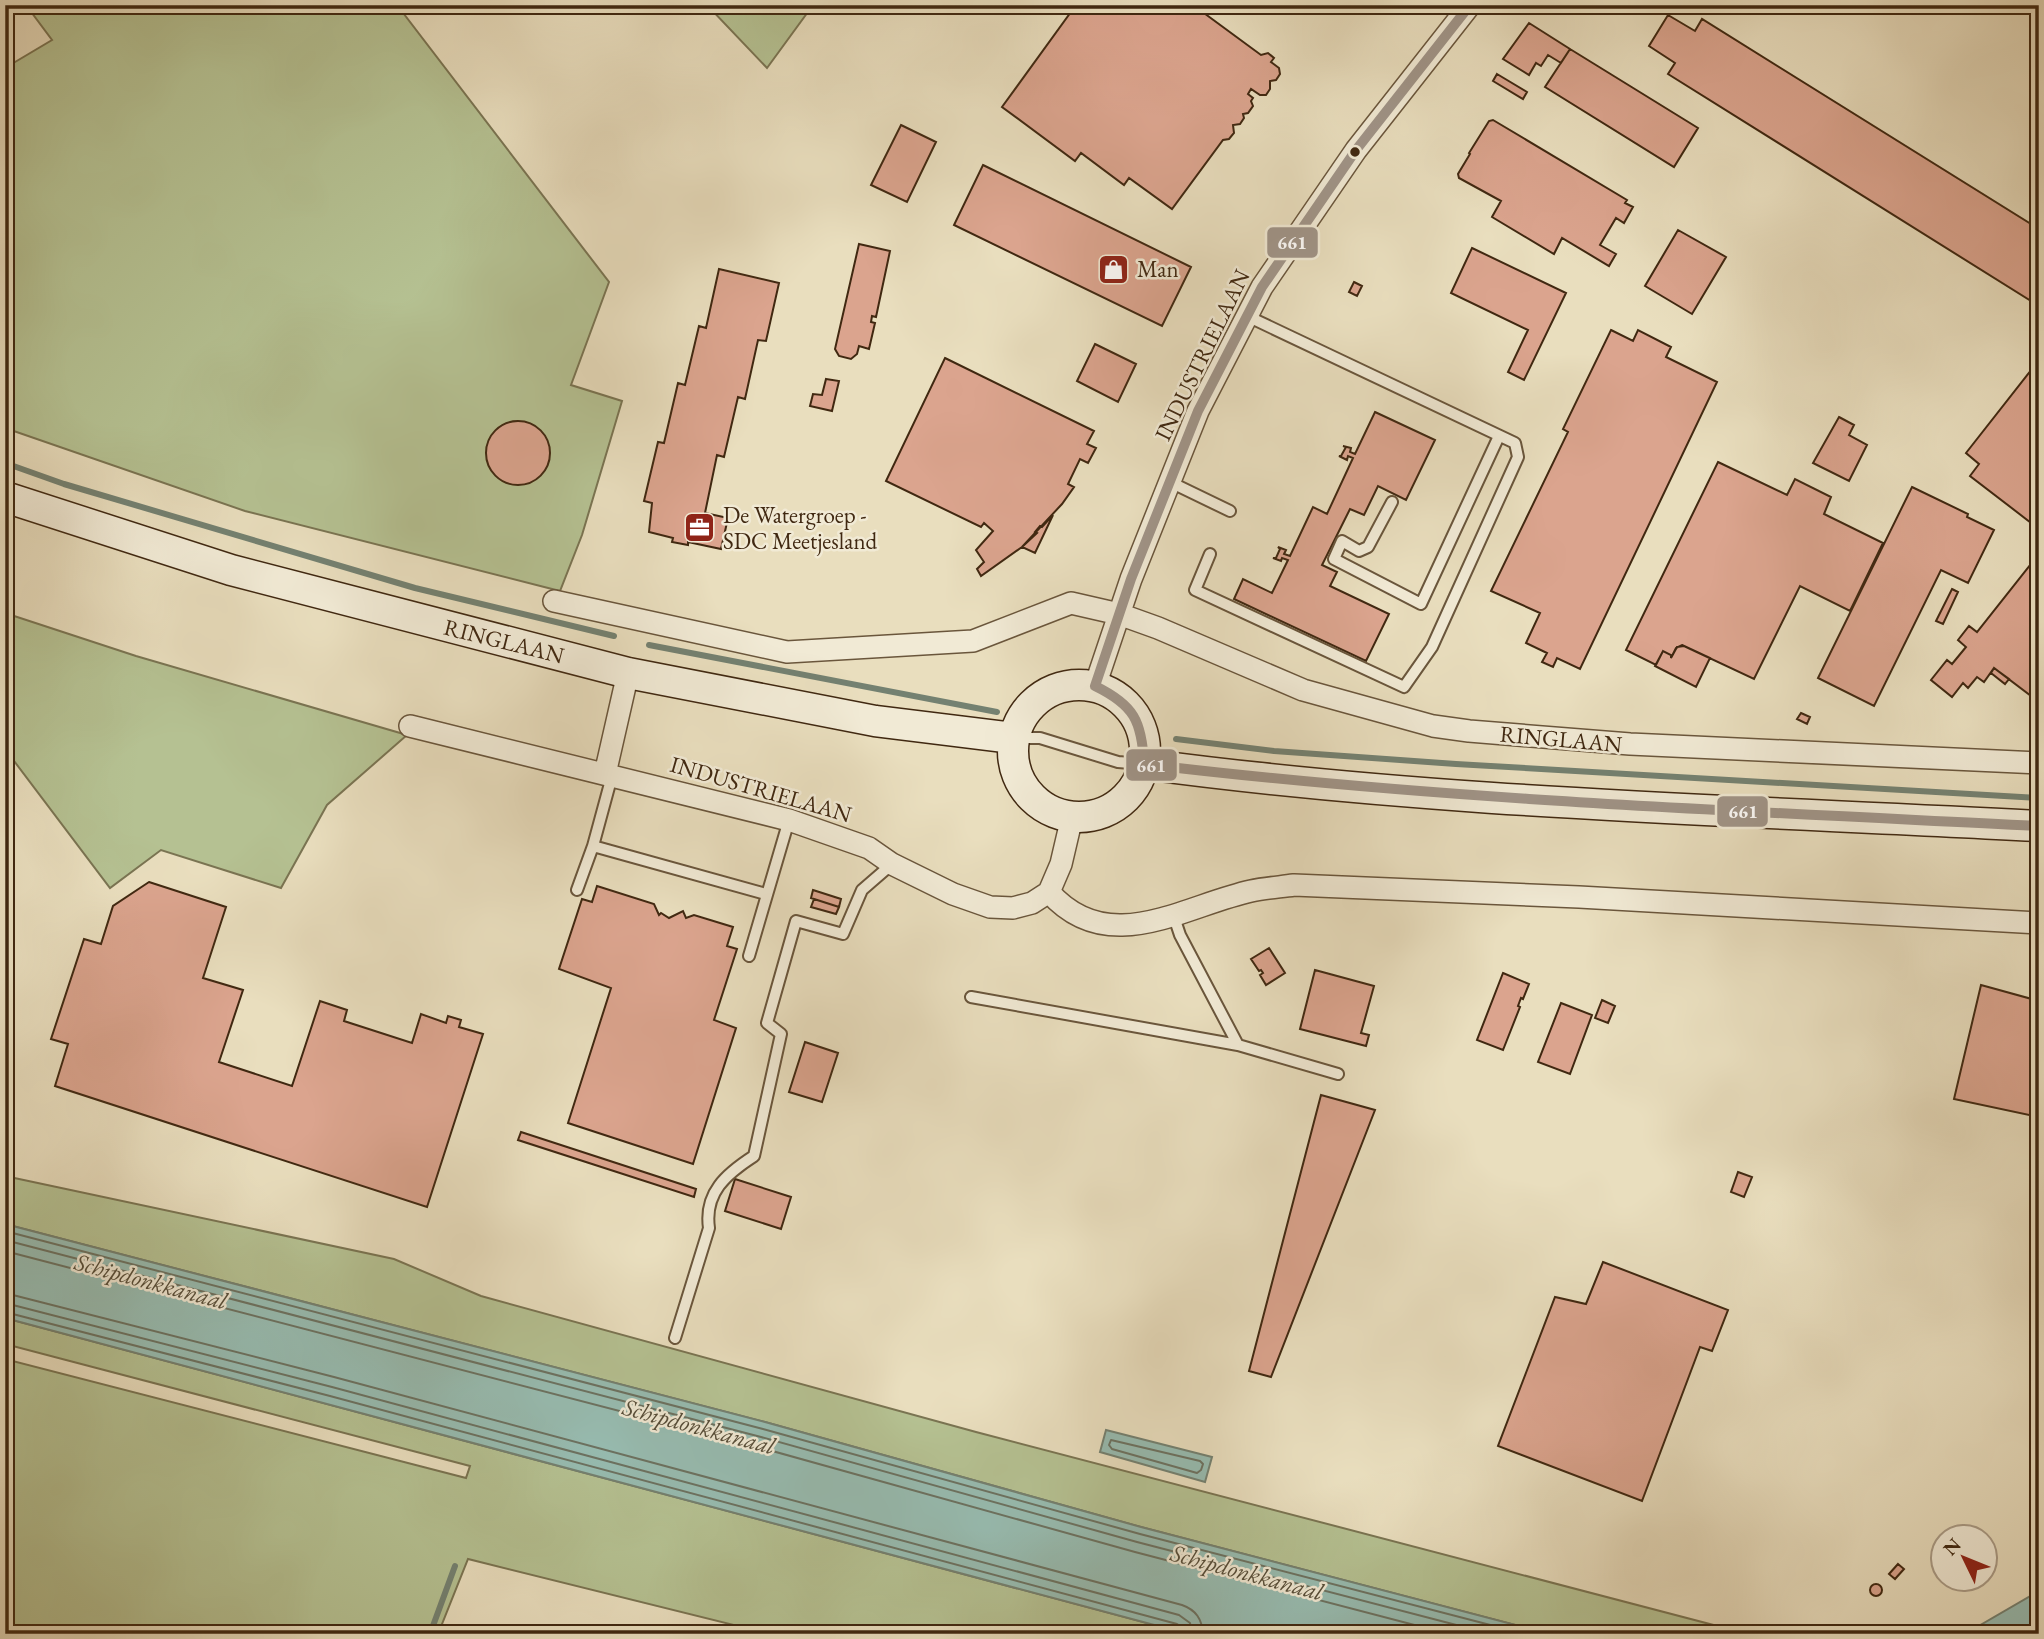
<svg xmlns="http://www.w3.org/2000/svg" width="2044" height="1639" font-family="'EB Garamond',serif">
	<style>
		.green { fill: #b5c192; stroke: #7a7452; stroke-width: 2 }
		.water { fill: #97bcb1; stroke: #748171; stroke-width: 2 }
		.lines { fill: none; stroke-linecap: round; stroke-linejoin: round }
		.shore { stroke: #6c7261; stroke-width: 2 }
		.stream { stroke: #748171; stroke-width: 6 }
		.building { fill: #dba48e; stroke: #402811; stroke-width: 2 }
		.service-casing { stroke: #6a563c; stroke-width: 14 }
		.minor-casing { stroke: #6a563c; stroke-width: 24 }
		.secondary-casing { stroke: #402811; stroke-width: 33 }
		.service { stroke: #f1ead5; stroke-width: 10 }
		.minor { stroke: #f1ead5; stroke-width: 21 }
		.secondary { stroke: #f1ead5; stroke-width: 30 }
		.bus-1-casing { stroke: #f1ead5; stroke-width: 16 }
		.bus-1 { stroke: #a09488; stroke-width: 10 }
		.bus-dot { fill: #402811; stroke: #f1ead5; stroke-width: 2.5 }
		.labels { text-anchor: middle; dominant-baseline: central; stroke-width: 5; stroke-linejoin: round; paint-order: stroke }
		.poi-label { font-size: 23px; fill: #402811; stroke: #f1ead5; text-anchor: start }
		.street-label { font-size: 23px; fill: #402811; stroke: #f1ead5 }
		.water-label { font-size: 24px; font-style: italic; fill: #564d39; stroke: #f1ead5 }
		.line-badge { stroke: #f1ead5; stroke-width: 2.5 }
		.badge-label { font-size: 19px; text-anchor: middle; font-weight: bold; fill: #fff }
	</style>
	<rect width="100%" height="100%" fill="#e9debe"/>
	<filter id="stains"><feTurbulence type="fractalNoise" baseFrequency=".00286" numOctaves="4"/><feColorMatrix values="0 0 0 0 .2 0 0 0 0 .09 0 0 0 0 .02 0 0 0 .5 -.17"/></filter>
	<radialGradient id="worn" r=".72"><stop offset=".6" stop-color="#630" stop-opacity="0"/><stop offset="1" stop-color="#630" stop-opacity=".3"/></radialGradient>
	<!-- green -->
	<path class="green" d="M 26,5 L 397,5 L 609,282 L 571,385 L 622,401 L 582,535 L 560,591 L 245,511 L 5,428 L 5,68 L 52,40 Z
		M 707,5 L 813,5 L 767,68 Z
		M 5,613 L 136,656 L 407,735 L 327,805 L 281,888 L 161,850 L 110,888 L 5,749 Z
		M 5,1176 L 394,1259 L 481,1296 L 976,1432 L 1748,1634 L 1550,1634 L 1141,1527 L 765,1422 L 5,1224 Z
		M 5,1318 L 1188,1634 L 770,1634 L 468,1559 L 438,1634 L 5,1634 L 5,1359 L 466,1478 L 470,1466 L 5,1344 Z"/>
	<!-- water -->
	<path class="water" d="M 5,1224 L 765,1422 L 1141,1527 L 1550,1634 L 1188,1634 L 5,1318 Z
		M 1106,1430 L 1212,1457 L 1205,1482 L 1100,1452 Z
		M 2039,1591 L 2039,1634 L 1965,1634 Z"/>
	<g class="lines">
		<!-- shore -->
		<path class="shore" d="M 5,1231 L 763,1429 L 1140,1534 L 1525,1634
			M 5,1240 L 761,1437 L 1137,1542 L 1491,1634
			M 5,1251 L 758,1447 L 1135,1552 L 1449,1634
			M 5,1293 L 334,1377 L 1182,1605 C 1196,1610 1202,1619 1203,1634
			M 5,1303 L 332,1387 L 1179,1615 L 1190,1623 L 1192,1634
			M 5,1312 L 330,1396 L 1177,1624 L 1182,1627 L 1184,1634
			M 1111,1440 L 1200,1461 L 1203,1464 L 1201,1470 L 1197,1473 L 1112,1449 L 1109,1445 Z"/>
		<!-- stream -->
		<path class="stream" d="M 5,463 L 64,484 L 415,588 L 614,636
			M 649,645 L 997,712
			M 1176,739 L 1274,751 L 1456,764 L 2039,798
			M 430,1634 L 455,1566"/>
	</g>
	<!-- building -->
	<path class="building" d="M 1076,5 L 1193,5 L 1261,55 L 1268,53 L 1274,58 L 1271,62 L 1279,68 L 1280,74 L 1276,80 L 1270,81 L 1270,89 L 1266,95 L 1260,95 L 1251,89 L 1248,94 L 1253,98 L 1251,101 L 1253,106 L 1248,113 L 1243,114 L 1244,118 L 1240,124 L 1233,125 L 1234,133 L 1229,139 L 1223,140 L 1172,209 L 1129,178 L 1124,185 L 1081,153 L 1075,161 L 1002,107 Z
		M 1668,15 L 1695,31 L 1702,19 L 2039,229 L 2039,306 L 1668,74 L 1675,63 L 1649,46 Z
		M 1529,23 L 1570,49 L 1561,63 L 1548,55 L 1541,66 L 1536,63 L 1529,75 L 1503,59 Z
		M 1570,49 L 1698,128 L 1674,167 L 1545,87 Z
		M 1497,74 L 1527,92 L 1523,99 L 1493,81 Z
		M 1493,120 L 1627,200 L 1625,203 L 1633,207 L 1624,223 L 1616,218 L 1600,245 L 1616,254 L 1609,266 L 1562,238 L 1554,254 L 1492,217 L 1501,201 L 1459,178 L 1458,174 L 1470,154 L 1469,153 L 1489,121 Z
		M 901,125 L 936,142 L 907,202 L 871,185 Z
		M 983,165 L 1191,267 L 1162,326 L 954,225 Z
		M 1678,230 L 1726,257 L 1692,314 L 1645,286 Z
		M 859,244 L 890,251 L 876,317 L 872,316 L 871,322 L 875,323 L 869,349 L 859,346 L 857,354 L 851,359 L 839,356 L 835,349 Z
		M 1472,248 L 1566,293 L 1524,380 L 1508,372 L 1528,330 L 1451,293 Z
		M 719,269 L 779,283 L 766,341 L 758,340 L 745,399 L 738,397 L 724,457 L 717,455 L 705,513 L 728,518 L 721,549 L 688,542 L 688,545 L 672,542 L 673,538 L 649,532 L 652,503 L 644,501 L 658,442 L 664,443 L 678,383 L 685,385 L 699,326 L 706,328 Z
		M 1354,282 L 1362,286 L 1357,296 L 1349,292 Z
		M 1611,330 L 1633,341 L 1638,330 L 1671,347 L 1666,357 L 1717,382 L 1580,669 L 1557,658 L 1553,667 L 1542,662 L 1547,653 L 1526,643 L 1540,613 L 1491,591 L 1568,432 L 1563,429 Z
		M 1095,344 L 1136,364 L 1118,402 L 1077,381 Z
		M 945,358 L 1094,431 L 1087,444 L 1096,448 L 1088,463 L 1080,459 L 1068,484 L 1074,487 L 1062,504 L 1022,547 L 981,576 L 977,569 L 984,562 L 976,550 L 993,531 L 984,523 L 981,527 L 886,481 Z
		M 2039,360 L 2039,529 L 1970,476 L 1979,464 L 1966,453 Z
		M 826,379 L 839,381 L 832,411 L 810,406 L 813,394 L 822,395 Z
		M 1375,412 L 1435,440 L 1406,500 L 1378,486 L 1364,515 L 1350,509 L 1322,565 L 1337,572 L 1330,586 L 1389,614 L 1366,661 L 1234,599 L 1243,579 L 1272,593 L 1288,560 L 1282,558 L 1281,561 L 1273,558 L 1276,558 L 1280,549 L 1278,547 L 1286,550 L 1284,554 L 1290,556 L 1313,507 L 1327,514 L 1353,458 L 1348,456 L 1347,460 L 1339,456 L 1341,456 L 1346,447 L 1343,446 L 1351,448 L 1350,452 L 1355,454 Z
		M 1839,417 L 1854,425 L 1849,435 L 1867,445 L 1849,481 L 1813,463 Z
		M486 453a32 32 0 1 1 64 0a32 32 0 1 1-64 0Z
		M 1718,462 L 1787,495 L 1795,479 L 1831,497 L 1824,514 L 1883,543 L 1850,611 L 1800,586 L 1754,679 L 1684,646 L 1677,647 L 1671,658 L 1671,655 L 1663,651 L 1656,665 L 1626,650 Z
		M 1912,487 L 1968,514 L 1967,517 L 1994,530 L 1968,583 L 1941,570 L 1874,706 L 1818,678 Z
		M 1053,515 L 1035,553 L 1022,547 L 1037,533 L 1035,532 L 1040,526 L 1042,527 Z
		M 2031,564 L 2039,570 L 2039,702 L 1994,668 L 1984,682 L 1977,677 L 1968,688 L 1963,683 L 1952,697 L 1931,680 L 1947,660 L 1952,664 L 1966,647 L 1958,640 L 1969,626 L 1977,632 Z
		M 1952,589 L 1958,592 L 1943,624 L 1936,621 Z
		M 1682,645 L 1710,658 L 1696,687 L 1655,666 L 1663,651 L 1671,655 L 1671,658 L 1676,648 Z
		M 1994,668 L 2009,679 L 2005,684 L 1991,673 Z
		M 1801,713 L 1810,717 L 1807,724 L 1797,719 Z
		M 149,882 L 226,907 L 203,978 L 243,990 L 219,1062 L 292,1086 L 320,1001 L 347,1010 L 344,1021 L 412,1043 L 421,1014 L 446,1023 L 448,1016 L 461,1020 L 459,1027 L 483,1034 L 427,1207 L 55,1086 L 68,1044 L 51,1039 L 84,939 L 101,944 L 113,906 Z
		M 597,886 L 654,904 L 659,915 L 661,913 L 669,918 L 683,911 L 686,918 L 694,915 L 733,927 L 727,946 L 737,949 L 714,1020 L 736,1028 L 693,1164 L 568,1123 L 611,988 L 559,969 L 582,899 L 592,902 Z
		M 813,890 L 841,899 L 839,907 L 811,898 Z
		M 814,899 L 839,907 L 836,914 L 811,907 Z
		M 1269,948 L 1285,973 L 1266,985 L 1260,975 L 1263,973 L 1261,970 L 1259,971 L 1251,959 Z
		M 1315,970 L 1374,986 L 1361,1033 L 1369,1035 L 1366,1046 L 1300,1029 Z
		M 1503,973 L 1529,984 L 1523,999 L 1521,998 L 1518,1006 L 1520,1007 L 1503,1050 L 1477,1040 Z
		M 1981,985 L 2039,1001 L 2039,1117 L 1954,1099 Z
		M 1602,1000 L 1615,1006 L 1608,1023 L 1595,1018 Z
		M 1561,1003 L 1592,1015 L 1570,1074 L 1538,1062 Z
		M 805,1042 L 838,1053 L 822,1102 L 789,1092 Z
		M 1321,1095 L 1375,1110 L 1271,1377 L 1249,1371 Z
		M 521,1132 L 696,1189 L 694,1197 L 518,1140 Z
		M 1738,1172 L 1752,1177 L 1744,1197 L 1731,1192 Z
		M 735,1179 L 791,1197 L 781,1229 L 725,1211 Z
		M 1603,1262 L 1728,1310 L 1712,1351 L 1700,1347 L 1642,1501 L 1498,1446 L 1555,1297 L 1586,1304 Z
		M 1898,1564 L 1904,1569 L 1895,1579 L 1889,1574 Z
		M1870 1590a6 6 0 1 1 12 0a6 6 0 1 1-12 0Z"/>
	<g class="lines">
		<defs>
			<path id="service" d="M 1170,482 L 1230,511
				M 1392,502 L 1368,547 L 1359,551 L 1342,541 L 1334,559 L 1421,604 L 1499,436
				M 1210,554 L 1195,590 L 1404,687 L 1432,647 L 1518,457 L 1515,443 L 1247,316
				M 1016,738 L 1040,738 L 1118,762 L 1143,764
				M 593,846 L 612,776
				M 577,890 L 593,846 L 766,894
				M 1174,917 L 1180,935 L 1238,1045 L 1338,1074
				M 749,956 L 789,820
				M 971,997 L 1238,1045
				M 675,1338 L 709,1228 C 704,1193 726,1174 754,1156 L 781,1034 L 767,1023 L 796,921 L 843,934 L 862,890 L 892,864"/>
			<path id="minor" d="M 554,601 L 787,652 L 973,641 L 1071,603 L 1119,614 L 1158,628 L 1303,690 L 1433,726 L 1469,731 L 1630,744 L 2039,763
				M 1095,686 L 1131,579 L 1198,411 L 1262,287 L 1356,150 L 1470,5
				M 410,726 L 789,820 L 869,848 L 892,864 L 953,894 L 990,907 L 1013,908 L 1032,903 L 1049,892 L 1061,864 L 1072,817
				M 605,774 L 628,673
				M 1049,892 C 1108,959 1183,906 1251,891 C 1265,888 1280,887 1294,885 L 1579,897 L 2039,923"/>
			<path id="secondary" d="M 5,497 L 231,570 L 628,673 L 875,721 L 1013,738
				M1013 751a66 66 0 1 1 132 0a66 66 0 1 1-132 0Z
				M 1144,764 C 1441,804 1740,810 2039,826"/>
		</defs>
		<!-- service casing -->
		<use href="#service" class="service-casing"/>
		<!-- minor casing -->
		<use href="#minor" class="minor-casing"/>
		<!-- secondary casing -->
		<use href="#secondary" class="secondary-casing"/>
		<!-- service -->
		<use href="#service" class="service"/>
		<!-- minor -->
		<use href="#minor" class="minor"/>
		<!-- secondary -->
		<use href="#secondary" class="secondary"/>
		<defs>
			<path id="bus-1" d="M 1470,5 L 1356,150 L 1262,287 L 1198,411 L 1131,579 L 1095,686 C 1134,705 1142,721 1144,764 C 1441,800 1740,811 2039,826"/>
		</defs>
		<!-- bus-1 casing -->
		<use href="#bus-1" class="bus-1-casing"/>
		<!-- bus-1 -->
		<use href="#bus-1" class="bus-1"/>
	</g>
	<!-- icons -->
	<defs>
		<symbol id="shop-square" viewBox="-11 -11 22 22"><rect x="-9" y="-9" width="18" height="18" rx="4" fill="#8f2418" stroke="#f1ead5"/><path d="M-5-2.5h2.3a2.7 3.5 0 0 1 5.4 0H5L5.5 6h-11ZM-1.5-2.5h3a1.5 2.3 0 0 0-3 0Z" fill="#fff"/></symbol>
		<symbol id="office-square" viewBox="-11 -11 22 22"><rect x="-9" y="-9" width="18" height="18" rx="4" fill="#8f2418" stroke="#f1ead5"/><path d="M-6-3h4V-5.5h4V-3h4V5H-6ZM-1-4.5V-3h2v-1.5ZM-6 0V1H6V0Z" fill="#fff"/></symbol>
	</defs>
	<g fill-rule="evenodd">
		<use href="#shop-square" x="1096" y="252" width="35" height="35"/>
		<use href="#office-square" x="682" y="510" width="35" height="35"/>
	</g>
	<!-- markers -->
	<circle class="bus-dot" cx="1355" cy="152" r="6"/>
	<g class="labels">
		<!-- poi labels -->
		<g class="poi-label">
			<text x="1137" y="269">Man</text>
			<text x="723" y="515">De Watergroep -<tspan x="723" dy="26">SDC Meetjesland</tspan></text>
		</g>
		<!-- street labels -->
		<g class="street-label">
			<text transform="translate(1202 355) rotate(-64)">INDUSTRIELAAN</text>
			<text transform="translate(504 641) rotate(14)">RINGLAAN</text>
			<text transform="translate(1561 739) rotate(5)">RINGLAAN</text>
			<text transform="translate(761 789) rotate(16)">INDUSTRIELAAN</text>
		</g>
		<!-- water labels -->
		<g class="water-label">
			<text transform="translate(151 1281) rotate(15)">Schipdonkkanaal</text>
			<text transform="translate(699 1426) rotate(15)">Schipdonkkanaal</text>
			<text transform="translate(1247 1572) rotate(15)">Schipdonkkanaal</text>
		</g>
	</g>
	<g class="line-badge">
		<rect x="1266" y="226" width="53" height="33" rx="7" fill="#a09488"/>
		<rect x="1125" y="748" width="53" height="34" rx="7" fill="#a09488"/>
		<rect x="1716" y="795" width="53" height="33" rx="7" fill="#a09488"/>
	</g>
	<g class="badge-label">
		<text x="1292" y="249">661</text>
		<text x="1151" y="772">661</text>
		<text x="1743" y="818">661</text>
	</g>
	<!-- margin -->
	<rect width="2044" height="1639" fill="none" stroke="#e9debe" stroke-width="28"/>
	<rect x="7" y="7" width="2030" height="1625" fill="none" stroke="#402811" stroke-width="3.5"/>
	<rect x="14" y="14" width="2016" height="1611" fill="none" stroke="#402811" stroke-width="2"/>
	<!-- north arrow -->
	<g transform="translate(1964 1558) rotate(313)"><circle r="33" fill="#f1ead5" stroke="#aa9c87" stroke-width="2"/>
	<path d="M0-5L12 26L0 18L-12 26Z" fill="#8f2418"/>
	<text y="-10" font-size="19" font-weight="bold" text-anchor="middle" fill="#402811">N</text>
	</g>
	<rect width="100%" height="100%" filter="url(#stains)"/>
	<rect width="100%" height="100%" fill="url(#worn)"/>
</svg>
